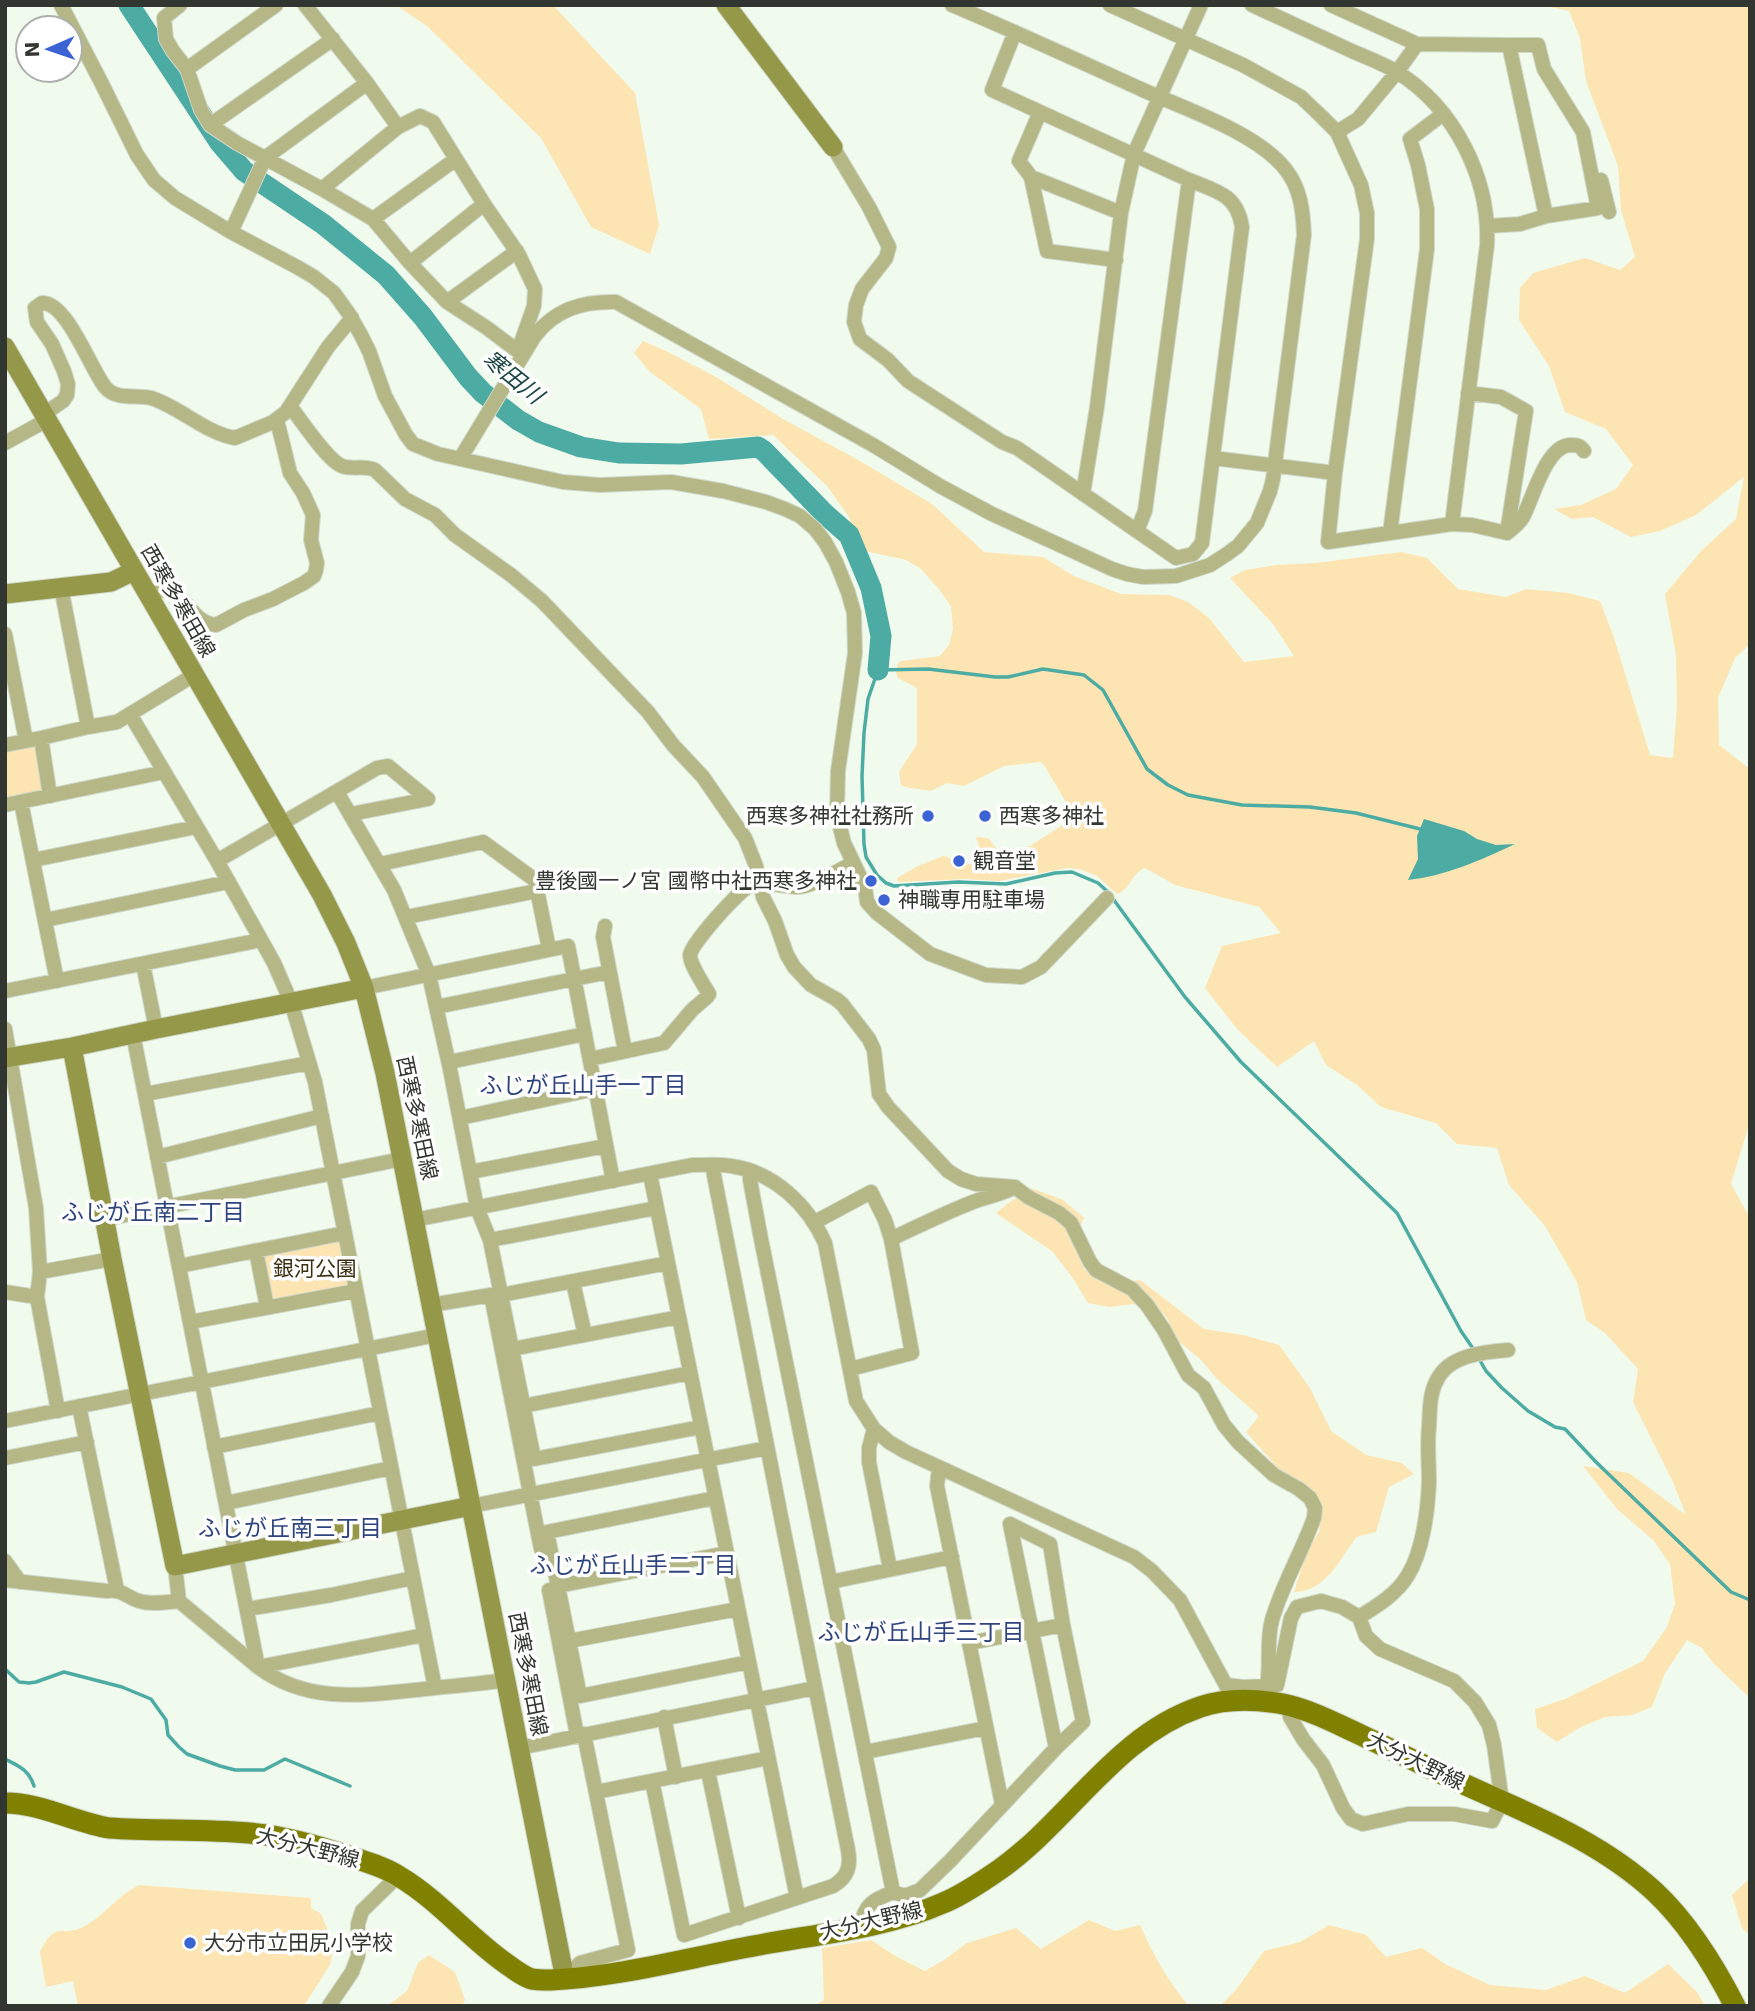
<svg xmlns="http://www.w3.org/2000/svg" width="1755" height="2011" font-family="'DejaVu Sans','Noto Sans JP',sans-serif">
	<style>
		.green { fill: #fde4b3 }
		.water { fill: #4caba3 }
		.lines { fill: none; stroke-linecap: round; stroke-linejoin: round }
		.stream { stroke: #4caba3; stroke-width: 3.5 }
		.river { stroke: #4caba3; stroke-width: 21 }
		.street-casing { stroke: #cfd8cb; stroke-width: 16 }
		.secondary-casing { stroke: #cfd8cb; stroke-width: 21 }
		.primary-casing { stroke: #cfd8cb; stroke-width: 23 }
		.street { stroke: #b5b886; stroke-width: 14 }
		.secondary { stroke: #969849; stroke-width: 19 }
		.primary { stroke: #808100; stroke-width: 21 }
		.poi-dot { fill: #3b63d4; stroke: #fff; stroke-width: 2.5 }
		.labels { text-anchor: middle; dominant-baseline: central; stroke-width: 7; stroke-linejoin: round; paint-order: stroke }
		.street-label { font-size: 21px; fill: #323630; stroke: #fff }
		.poi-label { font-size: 21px; fill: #323630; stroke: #fff; text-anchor: start }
		.park-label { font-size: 21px; fill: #3c2f12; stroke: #fff }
		.water-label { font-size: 23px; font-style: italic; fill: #1b4643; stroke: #fff }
		.neighbourhood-label { font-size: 23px; fill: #2e447d; stroke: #fff }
	</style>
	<rect width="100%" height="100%" fill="#f1fbed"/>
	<!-- green -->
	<path class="green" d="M 396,5 L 553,5 L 635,93 L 659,225 L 650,254 L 591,227 L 541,138 L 427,26 Z
		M 1542,5 L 1750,5 L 1750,644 L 1735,658 L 1718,698 L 1719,745 L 1750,769 L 1750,1128 L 1748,1128 L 1731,1184 L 1750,1218 L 1750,1698 L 1714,1664 L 1702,1648 L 1687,1640 L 1665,1673 L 1652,1707 L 1632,1715 L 1605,1717 L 1579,1728 L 1557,1742 L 1537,1728 L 1535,1709 L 1565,1699 L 1643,1661 L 1667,1627 L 1675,1604 L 1670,1564 L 1653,1540 L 1617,1509 L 1583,1466 L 1629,1473 L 1686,1515 L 1673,1482 L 1633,1402 L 1638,1369 L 1605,1333 L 1586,1320 L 1577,1282 L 1545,1226 L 1509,1185 L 1497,1148 L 1457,1144 L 1436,1123 L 1381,1107 L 1357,1085 L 1326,1065 L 1314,1041 L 1277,1067 L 1237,1029 L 1205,988 L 1222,946 L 1281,933 L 1259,907 L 1175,885 L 1145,868 C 1132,873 1130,890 1117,894 L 1097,876 L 1079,869 L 1067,868 L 999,881 L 965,879 L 898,882 L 897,878 L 918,866 L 943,856 L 948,857 L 958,866 L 976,863 C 983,856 980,846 976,838 L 977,837 L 988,838 L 1000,853 L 1030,846 L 1072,819 L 1073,814 L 1044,765 L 1041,762 L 1004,766 L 964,786 L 947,783 L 931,791 L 905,787 L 901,785 L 899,772 L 917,744 L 917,688 L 898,678 L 896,674 L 898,663 L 901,661 L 940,656 L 949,645 L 953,629 L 951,606 L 938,588 L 920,568 L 906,560 L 865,551 L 859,545 L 849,517 L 827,486 L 773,435 L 709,439 L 701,409 L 650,372 L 634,353 L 643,341 L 666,351 L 716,377 L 783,419 L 860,461 L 932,504 L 984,552 L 1043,557 L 1074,576 L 1121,594 L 1169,595 L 1188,602 L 1209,618 L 1244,662 L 1294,656 L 1273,624 L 1230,578 L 1245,570 L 1276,565 L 1316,563 L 1401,552 L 1427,558 L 1458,589 L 1506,597 L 1526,589 L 1568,593 L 1600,601 L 1614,638 L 1650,755 L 1673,758 L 1677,705 L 1676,655 L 1665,594 L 1701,551 L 1736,519 L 1744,477 L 1696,515 L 1660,531 L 1631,537 L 1593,517 L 1572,519 L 1554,509 L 1581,505 L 1616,489 L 1633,465 L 1606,429 L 1565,412 L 1549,366 L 1519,320 L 1520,288 L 1533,273 L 1585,258 L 1620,270 L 1635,257 L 1621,210 L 1618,166 L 1586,81 L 1580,38 L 1569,11 Z
		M 35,744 L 47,789 L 5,801 L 5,750 Z
		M 1031,1188 L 1063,1200 L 1084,1218 L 1072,1242 L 1084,1269 L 1108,1285 L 1140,1280 L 1204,1329 L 1243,1335 L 1279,1345 L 1310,1388 L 1331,1431 L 1366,1455 L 1402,1463 L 1414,1474 L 1389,1487 L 1376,1532 L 1356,1537 C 1340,1560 1325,1592 1294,1592 L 1307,1551 L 1319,1532 L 1321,1518 L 1320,1503 L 1312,1490 L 1279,1469 L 1246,1432 L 1259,1416 L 1217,1379 L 1200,1359 L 1178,1341 L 1167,1318 L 1152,1302 L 1109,1307 L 1088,1303 L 1072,1277 L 1053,1252 L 996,1213 L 1007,1204 Z
		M 336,1239 L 342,1241 L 350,1285 L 347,1288 L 272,1302 L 262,1254 Z
		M 1750,1875 L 1750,1936 L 1742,1928 L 1732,1895 L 1748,1880 Z
		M 139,1885 L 311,1898 L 311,1908 L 321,1914 L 334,1946 L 330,1965 L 304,2006 L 78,2006 L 73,1981 L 46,1987 L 40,1952 C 57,1918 60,1939 85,1926 C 105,1915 118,1895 139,1885 Z
		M 1089,1920 L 1115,1931 L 1140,1925 C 1153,1954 1168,1982 1189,2006 L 814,2006 L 824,2000 L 822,1948 L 871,1940 L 897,1957 L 925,1971 L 944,1960 L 967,1943 L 1016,1928 L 1041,1949 Z
		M 1329,1925 L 1366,1935 L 1386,1957 L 1422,1948 L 1445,1964 L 1490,1985 L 1546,1990 L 1585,1976 L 1625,1993 L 1668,1964 L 1697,1992 L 1705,2006 L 1220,2006 L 1236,1990 L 1264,1951 L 1300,1942 Z
		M 429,1955 L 455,1972 L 465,2000 L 462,2006 L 387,2006 L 407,1991 L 418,1963 Z"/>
	<!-- water -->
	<path class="water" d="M 1424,819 L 1464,831 L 1477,839 L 1496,845 L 1515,844 C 1481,860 1446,876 1408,880 L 1418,859 L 1417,836 Z"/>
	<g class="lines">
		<!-- stream -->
		<path class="stream" d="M 1424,830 L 1356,813 L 1310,807 L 1242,805 L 1188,795 L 1168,785 L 1147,769 L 1103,690 L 1084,675 L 1043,669 L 1008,677 L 995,677 L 928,669 L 878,670 L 868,699 L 864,733 L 862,776 L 864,844 L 866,857 L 877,875 L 886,883 L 894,886 L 958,882 L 1006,884 L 1055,873 L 1072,872 L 1098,883 L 1108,892 L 1185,997 L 1241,1062 L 1397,1213 L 1461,1331 L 1474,1350
			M 1478,1357 L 1486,1371 L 1502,1388 L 1528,1411 L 1555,1427 L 1565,1429 L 1596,1462 L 1731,1592 L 1750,1600
			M 5,1669 L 19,1682 L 29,1683 L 36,1682 L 64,1672 L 122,1687 L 151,1699 L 166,1720 L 168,1735 L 179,1747 L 187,1754 L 220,1766 L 235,1770 L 264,1770 L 285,1759 L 350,1786
			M 5,1759 C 19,1766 29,1770 34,1786"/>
		<!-- river -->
		<path class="river" d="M 129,5 L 220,143 L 244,171 L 323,224 L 386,275 L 423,317 L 468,377 L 483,393 L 518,420 L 539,432 L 581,447 L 619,453 L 681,454 L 758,447 L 764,451 L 825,514 L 849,535 L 871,588 L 881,636 L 878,670"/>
		<defs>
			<path id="street" d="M 61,5 L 102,84 L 137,155 L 154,180 L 175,198 L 231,232 L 297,267 L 314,277 L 334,293 L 349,314 L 361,335 L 369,351 L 385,396 L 406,435 L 413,444 L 438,454 L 563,482 L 600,485 L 671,482 L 723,491 L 766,502 L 785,509 L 800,516 L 815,529 L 825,542 L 836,562 L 848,592 L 854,613 L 855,653 L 838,771 L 837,815 L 844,843 L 865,887 L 867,902 L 877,913 L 930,954 L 986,975 L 1022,977 L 1041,967 L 1107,898
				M 180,5 L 164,18 L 166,39 L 173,51 L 187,69 L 201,110 L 210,125 L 237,143 L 322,189 L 373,219 L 410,263 L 447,302 L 487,328 L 523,355
				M 305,5 L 367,83 L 398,127 L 420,116 L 433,122 L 484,204 L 519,255 L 535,289 L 534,306 L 518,351
				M 1110,5 L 1243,65 L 1301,97 L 1321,116 L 1337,132 L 1361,185 L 1367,213 L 1367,239 L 1335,473
				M 1331,5 L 1417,44
				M 1015,32 L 992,90 L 1189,180 L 1145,511 L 1137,531
				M 1509,45 L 1538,45 L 1544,69 L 1583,132 L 1598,208 L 1546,216
				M 187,69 L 276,5
				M 1040,112 L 1019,161 L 1031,177 L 1047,251 L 1116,260
				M 210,125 L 333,39
				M 1337,132 L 1358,119 L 1397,72 L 1417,44 L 1509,45 L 1546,216 L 1520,224 L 1488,226
				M 833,147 L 869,207 L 889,247 L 886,258 L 862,289 L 856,305 L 854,322 L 860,339 L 888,360 L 908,381 L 1002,442 L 1017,448 L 1176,558 L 1193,554 L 1202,543 L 1242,227 C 1237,194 1216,191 1189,180
				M 1031,177 L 1121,213
				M 1601,180 L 1609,212
				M 322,189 L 398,127
				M 373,219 L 456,159
				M 231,232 L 265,158 L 367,83
				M 410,263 L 484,204
				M 447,302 L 517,251
				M 290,406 C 301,420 327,460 342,466 C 352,470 364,465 375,470 L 405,499 L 435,515 L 455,535 L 511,575 L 542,601 L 648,712 L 673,745 L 703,777 L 745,838 L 756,866 L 763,897 L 775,921 L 787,955 L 794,967 L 811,985 L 836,999 L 842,1004 L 869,1039 L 874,1050 L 879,1094 L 888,1107 L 948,1171 L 961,1179 L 976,1184 L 1015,1187 L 1028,1197 L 1059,1213 L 1071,1223 L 1090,1262 L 1096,1270 L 1132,1289 L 1147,1305 L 1164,1330 L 1188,1375 L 1204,1388 L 1224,1425 L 1238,1442 L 1274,1475 L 1299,1489 L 1310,1498 L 1315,1508 L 1314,1518 C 1302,1552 1282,1585 1272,1620 C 1266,1641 1271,1665 1267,1686 L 1243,1687 L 1226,1685
				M 44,414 L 63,401 L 67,395 L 68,384 L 64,371 L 52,344 L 37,322 L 35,308 L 42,303 C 67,302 90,368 105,387 C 117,401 135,394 151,398 C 180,407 205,433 235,438 L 273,422 L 286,412 L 328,347 L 352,318
				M 5,443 L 47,420
				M 1213,458 L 1335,473 L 1328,542 L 1452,524 L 1487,245 C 1490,179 1455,108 1397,72 C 1384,64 1368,58 1354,52 C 1320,36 1286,21 1252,5
				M 460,459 L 534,337 C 555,309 583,301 616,302 L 873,445 L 940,486 L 992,514 L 1112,569 L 1127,574 L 1143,577 L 1176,576 L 1210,565 L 1227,554 L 1238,546 L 1257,523 L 1270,491 L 1273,479 L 1304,235 C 1303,212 1301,189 1286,170 C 1258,133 1185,109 1143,90 C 1079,61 1016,32 952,5
				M 1083,494 L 1097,407 L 1121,213 L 1134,154 L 1201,5
				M 1452,524 L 1472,525 L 1507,533 L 1526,411 L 1501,397 L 1468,393
				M 1390,533 L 1427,249 L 1427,209 L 1418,165 L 1410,139 L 1443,114
				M 1507,533 C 1513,528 1519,524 1523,517 C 1533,498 1546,446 1570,445 C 1577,445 1580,445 1584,451
				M 61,587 L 88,727 L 117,722 L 194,675
				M 147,594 C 187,578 185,622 216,625 L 244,610 L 273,599 L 304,583 L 314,576 L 316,570 L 317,563 L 311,540 L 313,515 L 303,493 L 290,473 L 277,420
				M 5,634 L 26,741
				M 130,714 L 217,861 L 274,963 L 291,1002 L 315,1082 L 435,1688
				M 41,738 L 88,727
				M 5,745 L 41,738 L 50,796
				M 337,792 L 394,890 L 429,975 L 450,1069 L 477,1208 L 490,1240
				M 21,802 L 57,981
				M 5,805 L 164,772
				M 33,860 L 196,827
				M 217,861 L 377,768 L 388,766 L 428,799 L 351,814
				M 380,864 L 483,842 L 535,880 L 549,949
				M 406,917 L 537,891
				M 45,920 L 228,882
				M 605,926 L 603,937 L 625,1051
				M 143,964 L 156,1029
				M 364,988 L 568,946 L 613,1181
				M 5,991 L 261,940
				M 436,1007 L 609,972
				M 5,1029 L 36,1208 L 40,1272
				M 133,1034 L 258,1667 L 424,1635
				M 590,1059 L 664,1043 L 692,1010 L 707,997 L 709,994 C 704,985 690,965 690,955 C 691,944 739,890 750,886 C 764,880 783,887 798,887 C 814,886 839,870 853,863
				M 449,1062 L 585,1034
				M 145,1094 L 309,1063
				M 460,1118 L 595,1089
				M 157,1157 L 322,1116
				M 750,1171 L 750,1180 L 761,1239 L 893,1892 C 874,1900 864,1904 861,1926
				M 470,1172 L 606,1146
				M 650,1174 L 797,1898
				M 656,1208 L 490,1240 L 534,1459 L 701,1427
				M 106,1219 L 402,1159
				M 414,1220 L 692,1165 C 705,1165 718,1164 731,1166 C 774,1172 808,1205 825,1243 L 856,1401 L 874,1429 L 889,1442 L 906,1452 L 1134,1557 L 1152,1571 L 1180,1600 L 1229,1691
				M 815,1222 L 871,1192 L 885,1220 L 891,1239 L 912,1353 L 850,1369
				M 891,1239 C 918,1226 945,1213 973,1202 C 988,1196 1001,1195 1015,1187
				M 256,1251 L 267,1307
				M 179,1266 L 345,1233
				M 573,1282 L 585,1335
				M 5,1292 L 37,1297
				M 501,1295 L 668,1263
				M 431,1305 L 491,1295 L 541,1549
				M 190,1322 L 356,1291
				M 512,1349 L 679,1317
				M 79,1406 L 117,1590
				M 523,1406 L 690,1373
				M 58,1411 L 37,1297 L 40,1272 L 112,1259
				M 5,1421 L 437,1335
				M 874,1429 L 869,1448 L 869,1462 L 890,1569
				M 214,1447 L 380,1413
				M 5,1458 L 87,1442
				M 939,1468 L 937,1486 L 1002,1804
				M 715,1498 L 547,1532 L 580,1696 L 749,1662
				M 226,1503 L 391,1468
				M 471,1506 L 767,1448
				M 1010,1524 L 1050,1544 L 1063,1625 L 1083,1722 L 1056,1748
				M 5,1561 L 20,1582
				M 175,1566 L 179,1601 L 258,1667 C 309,1705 366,1695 425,1689 C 452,1686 479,1684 506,1680
				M 5,1580 L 107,1591 C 123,1589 126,1597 139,1601 C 152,1605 167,1602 179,1601
				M 830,1582 L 952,1557
				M 558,1586 L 727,1553
				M 549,1590 L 577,1735
				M 247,1609 L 331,1595 L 413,1578
				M 1359,1617 C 1377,1606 1397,1594 1408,1575 C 1423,1551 1428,1509 1429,1481 C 1429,1463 1427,1445 1429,1427 C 1430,1412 1429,1394 1437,1380 C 1449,1355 1484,1352 1508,1350
				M 569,1641 L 738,1609
				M 969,1643 L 1063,1625
				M 1267,1686 L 1277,1685 L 1291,1618 L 1297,1607 L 1321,1601 L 1342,1607 L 1359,1617 L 1366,1636 L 1380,1649 L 1454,1681 L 1475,1702 L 1489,1725 L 1494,1745 L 1502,1802 L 1492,1821 L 1454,1814 L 1408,1814 L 1363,1824 L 1351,1819 L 1343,1808 L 1323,1765 L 1303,1739 L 1290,1717 L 1293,1707
				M 664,1717 L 676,1777
				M 519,1748 L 815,1688
				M 865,1752 L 986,1728
				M 708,1771 L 739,1918
				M 652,1781 L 684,1935 L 833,1886 C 848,1877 851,1866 848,1850 L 782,1522 L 712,1165
				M 596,1792 L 768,1758
				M 893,1892 L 905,1896 L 920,1890 L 950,1861 L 1056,1748 L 1010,1524
				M 565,1979 L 580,1963 L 628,1950 L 584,1734
				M 329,2006 L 352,1972 L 358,1956 L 358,1924 L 362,1911 L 399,1875"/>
			<path id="secondary" d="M 726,5 L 833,147
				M 5,347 L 322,895 L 346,943 L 364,988 L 385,1073 L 565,1979
				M 5,594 L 111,582 L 134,571
				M 72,1047 L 112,1259 L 175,1566 L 471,1506
				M 5,1058 L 72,1047 L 156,1029 L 364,988"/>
			<path id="primary" d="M 5,1803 C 41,1803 74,1822 109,1828 C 156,1831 203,1829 249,1833 C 283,1836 316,1845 348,1856 C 366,1862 385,1867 400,1877 C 440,1901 470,1939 508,1965 C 515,1970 524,1977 532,1979 C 536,1980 547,1980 551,1980 C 616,1977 680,1960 743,1948 C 807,1935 885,1929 943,1903 C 963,1895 981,1882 999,1870 C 1070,1820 1115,1736 1200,1707 C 1227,1698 1255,1699 1283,1704 C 1311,1710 1335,1723 1361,1735 C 1386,1747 1411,1759 1436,1771 C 1512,1808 1592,1834 1655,1892 C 1689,1924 1714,1965 1735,2006"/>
		</defs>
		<!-- street casing -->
		<use href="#street" class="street-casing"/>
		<!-- secondary casing -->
		<use href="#secondary" class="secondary-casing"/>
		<!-- primary casing -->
		<use href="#primary" class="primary-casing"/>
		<!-- street -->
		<use href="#street" class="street"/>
		<!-- secondary -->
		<use href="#secondary" class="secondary"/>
		<!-- primary -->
		<use href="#primary" class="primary"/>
	</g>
	<!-- markers -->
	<g class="poi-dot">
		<circle cx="928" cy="816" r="7"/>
		<circle cx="985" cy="816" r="7"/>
		<circle cx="959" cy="861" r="7"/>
		<circle cx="871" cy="881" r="7"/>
		<circle cx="884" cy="900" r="7"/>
		<circle cx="190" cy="1943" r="7"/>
	</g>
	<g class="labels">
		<!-- street labels -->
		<g class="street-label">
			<text transform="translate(178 601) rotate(60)">西寒多寒田線</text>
			<text transform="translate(417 1118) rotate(78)">西寒多寒田線</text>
			<text transform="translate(528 1674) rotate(79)">西寒多寒田線</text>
			<text transform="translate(1416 1761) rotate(26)">大分大野線</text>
			<text transform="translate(308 1848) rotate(14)">大分大野線</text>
			<text transform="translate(871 1921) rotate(-13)">大分大野線</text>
		</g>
		<!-- poi labels -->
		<g class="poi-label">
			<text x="914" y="816" text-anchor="end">西寒多神社社務所</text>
			<text x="999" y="816">西寒多神社</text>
			<text x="973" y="861">観音堂</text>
			<text x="857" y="881" text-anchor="end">豊後國一ノ宮 國幣中社西寒多神社</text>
			<text x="898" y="900">神職専用駐車場</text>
			<text x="204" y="1943">大分市立田尻小学校</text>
		</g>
		<!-- park labels -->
		<g class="park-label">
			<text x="315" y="1269">銀河公園</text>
		</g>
		<!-- water labels -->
		<g class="water-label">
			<text transform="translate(513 377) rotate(39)">寒田川</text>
		</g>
		<!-- neighbourhood labels -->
		<g class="neighbourhood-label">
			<text x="583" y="1085">ふじが丘山手一丁目</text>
			<text x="153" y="1212">ふじが丘南二丁目</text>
			<text x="290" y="1528">ふじが丘南三丁目</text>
			<text x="633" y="1565">ふじが丘山手二丁目</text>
			<text x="921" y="1632">ふじが丘山手三丁目</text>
		</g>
	</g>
	<!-- border -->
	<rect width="1755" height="2011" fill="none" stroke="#323630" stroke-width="14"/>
	<!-- north arrow -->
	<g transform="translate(49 49) rotate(268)"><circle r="33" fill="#ffffff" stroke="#adafac" stroke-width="2"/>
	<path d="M0-5L12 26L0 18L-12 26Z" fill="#3b63d4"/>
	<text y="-10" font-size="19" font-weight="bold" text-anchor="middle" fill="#323630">N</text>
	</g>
</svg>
